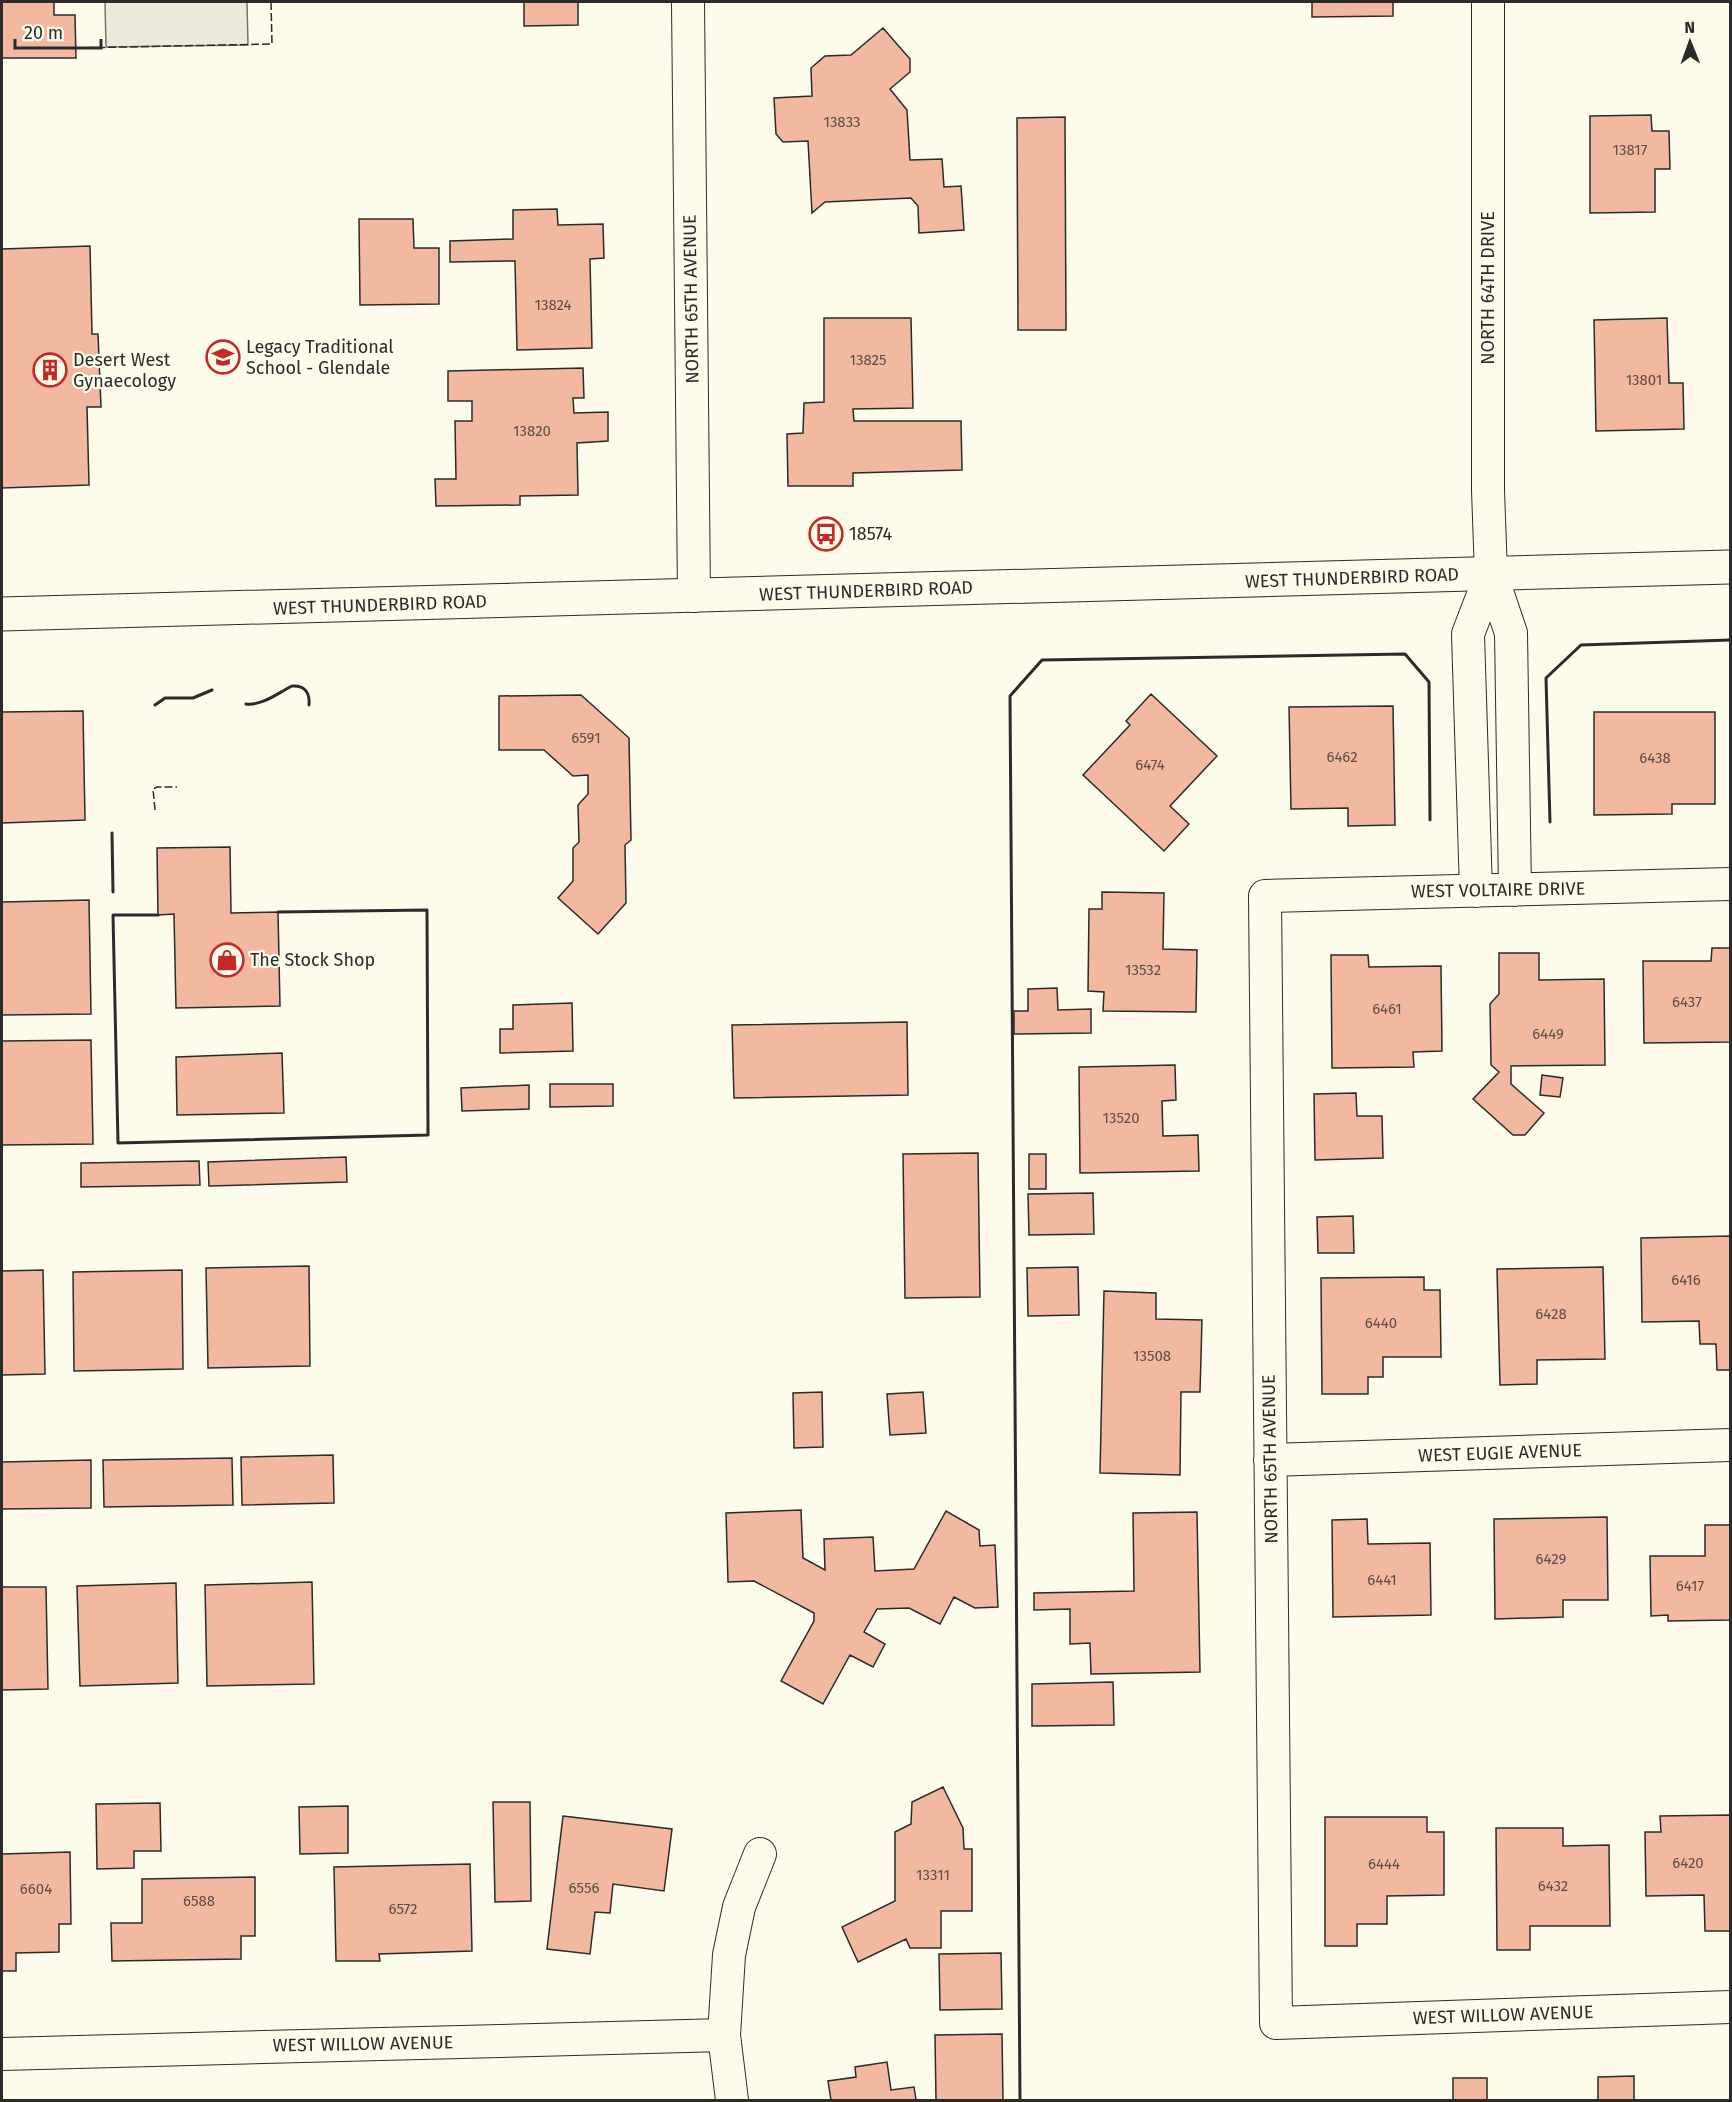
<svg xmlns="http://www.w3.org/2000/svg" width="1732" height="2102" font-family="'Fira Sans',sans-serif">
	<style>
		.green { fill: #ecebdb; stroke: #74746e; stroke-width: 1.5 }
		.building { fill: #f2b8a0; stroke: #2b2b2b; stroke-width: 1.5 }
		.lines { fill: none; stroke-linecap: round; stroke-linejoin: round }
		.minor-casing { stroke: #2b2b2b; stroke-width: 34 }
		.major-casing { stroke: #2b2b2b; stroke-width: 35 }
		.minor { stroke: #fdfbea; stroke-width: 32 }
		.major { stroke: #fdfbea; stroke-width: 33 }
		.fence { stroke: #2b2b2b; stroke-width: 1.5; stroke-dasharray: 8 3; stroke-linecap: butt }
		.wall { stroke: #2b2b2b; stroke-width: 3 }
		.labels { text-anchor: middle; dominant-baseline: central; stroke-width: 4.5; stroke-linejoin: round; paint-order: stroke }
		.number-label { font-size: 15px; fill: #5d4e48 }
		.street-label { font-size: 18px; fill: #2b2b2b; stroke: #fdfbea }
		.poi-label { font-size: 18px; fill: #2b2b2b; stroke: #fdfbea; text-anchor: start }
	</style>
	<rect width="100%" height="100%" fill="#fdfbea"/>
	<!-- green -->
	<path class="green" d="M 105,2 L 247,2 L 248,45 L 106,47 Z"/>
	<!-- building -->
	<path class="building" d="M 2,2 L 54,2 L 54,15 L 75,15 L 76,58 L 2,58 Z
		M 524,2 L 578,2 L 578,25 L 524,26 Z
		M 1312,2 L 1393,2 L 1393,16 L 1312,17 Z
		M 883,28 L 910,59 L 910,72 L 890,89 L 907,110 L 910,160 L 942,159 L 944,187 L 961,186 L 964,230 L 919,233 L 918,206 L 911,198 L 825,202 L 812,213 L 808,141 L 783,142 L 776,134 L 774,98 L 812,96 L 811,68 L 825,56 L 851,55 Z
		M 1651,115 L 1652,131 L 1669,131 L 1670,169 L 1655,169 L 1655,212 L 1590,213 L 1590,116 Z
		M 1065,117 L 1066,330 L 1018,330 L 1017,118 Z
		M 557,209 L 558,225 L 603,224 L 604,258 L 590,259 L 592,348 L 517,350 L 515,261 L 450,262 L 450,241 L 513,239 L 513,210 Z
		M 359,219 L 413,219 L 414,248 L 439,248 L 439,304 L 360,305 Z
		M 90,246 L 92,334 L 98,334 L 101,407 L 87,407 L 89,485 L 2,488 L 2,249 Z
		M 824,318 L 911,318 L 913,408 L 853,409 L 854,421 L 961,421 L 962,470 L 853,473 L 853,486 L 788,486 L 787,434 L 803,433 L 804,403 L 824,402 Z
		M 1667,318 L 1669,383 L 1683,383 L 1684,429 L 1596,431 L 1594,320 Z
		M 583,368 L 584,398 L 573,398 L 574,413 L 608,412 L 608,441 L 577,443 L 578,495 L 520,496 L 520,505 L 436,506 L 435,479 L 456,479 L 455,421 L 472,421 L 472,401 L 448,401 L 448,371 Z
		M 1151,694 L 1217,756 L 1170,806 L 1189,824 L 1164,851 L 1083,775 L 1130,725 L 1126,721 Z
		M 581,695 L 629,738 L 631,840 L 625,845 L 626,903 L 598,934 L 558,898 L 573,881 L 573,848 L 579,842 L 578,805 L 588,794 L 588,775 L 573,776 L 544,750 L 499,750 L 499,696 Z
		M 1393,706 L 1395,825 L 1348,826 L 1348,808 L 1291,809 L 1289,707 Z
		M 83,711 L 85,820 L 2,823 L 2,712 Z
		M 1594,712 L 1715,712 L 1715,804 L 1672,804 L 1672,814 L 1594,815 Z
		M 230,847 L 231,913 L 278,912 L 280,1006 L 176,1008 L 174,914 L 158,915 L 157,848 Z
		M 1102,892 L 1164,893 L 1163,949 L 1197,950 L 1196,1012 L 1103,1011 L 1104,992 L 1088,991 L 1089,909 L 1102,909 Z
		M 89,900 L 91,1014 L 2,1015 L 2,902 Z
		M 1712,948 L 1730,948 L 1730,1042 L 1644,1043 L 1643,961 L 1711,961 Z
		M 1499,953 L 1539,953 L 1539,980 L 1604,979 L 1605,1065 L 1511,1066 L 1511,1084 L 1544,1113 L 1525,1135 L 1513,1135 L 1473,1099 L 1499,1072 L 1491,1065 L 1490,1004 L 1499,994 Z
		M 1331,955 L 1368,955 L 1369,967 L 1441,966 L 1442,1051 L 1413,1052 L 1414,1067 L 1332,1068 Z
		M 1057,988 L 1058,1010 L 1091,1009 L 1091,1033 L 1014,1034 L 1014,1011 L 1028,1011 L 1028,989 Z
		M 572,1003 L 573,1051 L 500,1053 L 500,1029 L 513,1029 L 513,1005 Z
		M 907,1022 L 908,1095 L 734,1098 L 732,1025 Z
		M 91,1040 L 93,1144 L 2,1145 L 2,1041 Z
		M 282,1053 L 284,1113 L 177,1115 L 176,1057 Z
		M 1175,1065 L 1176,1100 L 1162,1101 L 1163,1136 L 1198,1135 L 1199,1171 L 1080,1173 L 1079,1067 Z
		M 1542,1075 L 1563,1078 L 1560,1097 L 1540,1095 Z
		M 550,1084 L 613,1084 L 613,1106 L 550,1107 Z
		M 529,1085 L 529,1109 L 462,1111 L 461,1088 Z
		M 1356,1093 L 1357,1116 L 1382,1116 L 1383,1158 L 1315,1160 L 1314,1094 Z
		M 978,1153 L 980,1297 L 905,1298 L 903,1154 Z
		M 1029,1154 L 1046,1154 L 1046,1189 L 1029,1189 Z
		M 346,1157 L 347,1182 L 209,1186 L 208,1162 Z
		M 199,1161 L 200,1185 L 81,1187 L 81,1163 Z
		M 1093,1193 L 1094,1234 L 1029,1235 L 1028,1194 Z
		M 1353,1216 L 1354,1253 L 1318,1253 L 1317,1217 Z
		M 1730,1236 L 1730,1370 L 1717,1370 L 1716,1344 L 1700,1344 L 1699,1321 L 1642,1322 L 1641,1238 Z
		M 309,1266 L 310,1366 L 208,1368 L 206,1268 Z
		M 1078,1267 L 1079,1315 L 1028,1316 L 1027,1268 Z
		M 1603,1267 L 1605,1359 L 1537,1360 L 1537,1384 L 1500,1385 L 1497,1269 Z
		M 43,1270 L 45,1374 L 2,1375 L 2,1271 Z
		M 182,1270 L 183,1369 L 74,1371 L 73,1272 Z
		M 1424,1277 L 1424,1290 L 1440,1290 L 1441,1357 L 1383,1357 L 1383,1377 L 1368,1377 L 1368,1394 L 1322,1394 L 1321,1278 Z
		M 1104,1291 L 1156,1293 L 1156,1319 L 1202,1320 L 1200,1392 L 1181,1392 L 1180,1475 L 1100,1473 Z
		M 822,1392 L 823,1447 L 794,1448 L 793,1393 Z
		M 923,1392 L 926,1433 L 890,1435 L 887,1394 Z
		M 333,1455 L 334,1503 L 242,1505 L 241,1457 Z
		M 232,1458 L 233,1505 L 104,1507 L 103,1460 Z
		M 91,1460 L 91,1508 L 2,1509 L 2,1462 Z
		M 801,1510 L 803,1558 L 825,1570 L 824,1539 L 873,1537 L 875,1571 L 914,1569 L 946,1511 L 979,1530 L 980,1546 L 995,1545 L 998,1607 L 975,1608 L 954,1597 L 940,1624 L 909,1608 L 877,1609 L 864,1632 L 885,1644 L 873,1667 L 850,1655 L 823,1704 L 781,1681 L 814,1621 L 814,1613 L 754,1581 L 728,1582 L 726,1513 Z
		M 1197,1512 L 1200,1672 L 1091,1674 L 1090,1643 L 1070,1644 L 1070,1609 L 1034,1610 L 1034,1593 L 1134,1591 L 1133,1513 Z
		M 1607,1517 L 1608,1600 L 1563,1600 L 1563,1617 L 1495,1619 L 1494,1519 Z
		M 1367,1519 L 1368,1544 L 1430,1543 L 1431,1615 L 1333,1617 L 1332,1520 Z
		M 1705,1525 L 1730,1525 L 1730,1620 L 1668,1621 L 1668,1615 L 1651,1616 L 1650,1556 L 1705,1556 Z
		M 312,1582 L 314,1684 L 207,1686 L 205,1585 Z
		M 176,1583 L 178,1683 L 80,1686 L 77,1586 Z
		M 2,1587 L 46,1587 L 48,1689 L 2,1690 Z
		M 1113,1682 L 1114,1725 L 1032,1726 L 1032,1684 Z
		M 943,1787 L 963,1828 L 964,1849 L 972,1849 L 972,1911 L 941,1911 L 941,1948 L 910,1948 L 906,1939 L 858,1962 L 842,1927 L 895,1901 L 895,1832 L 911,1824 L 912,1802 Z
		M 493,1802 L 530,1802 L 531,1901 L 495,1902 Z
		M 160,1803 L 161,1851 L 134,1851 L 134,1868 L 97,1869 L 96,1804 Z
		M 348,1806 L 348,1853 L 300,1854 L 299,1807 Z
		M 1730,1815 L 1730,1931 L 1705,1931 L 1704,1895 L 1646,1896 L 1645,1832 L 1661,1832 L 1660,1816 Z
		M 563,1816 L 672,1829 L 664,1891 L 613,1884 L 610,1913 L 595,1912 L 590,1954 L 547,1949 Z
		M 1325,1817 L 1427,1817 L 1427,1832 L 1444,1832 L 1444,1895 L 1387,1896 L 1387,1924 L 1357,1924 L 1357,1946 L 1325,1946 Z
		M 1496,1828 L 1563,1828 L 1563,1846 L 1609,1845 L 1610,1926 L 1530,1926 L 1530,1950 L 1497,1950 Z
		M 70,1852 L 71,1924 L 59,1924 L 59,1952 L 16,1953 L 16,1971 L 2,1971 L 2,1854 Z
		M 470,1864 L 472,1951 L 379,1954 L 380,1961 L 336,1961 L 334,1867 Z
		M 255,1877 L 255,1936 L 241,1936 L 241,1959 L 112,1961 L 111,1923 L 142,1923 L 142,1879 Z
		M 1001,1953 L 1002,2009 L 940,2010 L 939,1954 Z
		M 1002,2034 L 1003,2100 L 936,2100 L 935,2035 Z
		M 887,2062 L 891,2090 L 914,2087 L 916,2100 L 831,2100 L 828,2081 L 856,2077 L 855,2067 Z
		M 1634,2076 L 1634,2100 L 1598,2100 L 1598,2077 Z
		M 1453,2078 L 1487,2078 L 1487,2100 L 1425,2100 L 1453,2100 Z"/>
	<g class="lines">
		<defs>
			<path id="minor" d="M 688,2 L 694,596
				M 1488,2 L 1488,490 L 1491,574 L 1511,633 L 1515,890
				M 1730,884 L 1265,896 L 1276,2023 L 1730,2007
				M 1476,891 L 1468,634 L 1491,574
				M 1270,1460 L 1730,1445
				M 2,2054 L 724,2035
				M 732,2100 L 724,2035 L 729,1955 L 739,1907 L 760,1854"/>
			<path id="major" d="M 2,614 L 1730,567"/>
		</defs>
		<!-- minor casing -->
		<use href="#minor" class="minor-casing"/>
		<!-- major casing -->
		<use href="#major" class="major-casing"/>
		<!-- minor -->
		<use href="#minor" class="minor"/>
		<!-- major -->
		<use href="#major" class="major"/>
		<!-- fence -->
		<path class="fence" d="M 75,48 L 272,44 L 271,2
			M 155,810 L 153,789 L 157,787 L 177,787"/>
		<!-- wall -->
		<path class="wall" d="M 246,704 C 262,706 278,693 292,686 C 305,685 310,693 309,705
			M 155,705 L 165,698 L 193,698 L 212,690
			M 1550,822 L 1546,678 L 1581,645 L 1730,640
			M 112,833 L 113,892
			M 158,915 L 113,915 L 118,1143 L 428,1135 L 427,910 L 278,912
			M 1020,2100 L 1010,696 L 1042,660 L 1405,654 L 1429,682 L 1430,820"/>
	</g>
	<!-- icons -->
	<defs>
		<symbol id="school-ring" viewBox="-11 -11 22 22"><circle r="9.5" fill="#fdfbea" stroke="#c62828" stroke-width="1.5"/><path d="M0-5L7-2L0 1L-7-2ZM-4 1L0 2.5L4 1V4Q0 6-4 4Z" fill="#c62828"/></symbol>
		<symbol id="building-ring" viewBox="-11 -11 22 22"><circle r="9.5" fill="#fdfbea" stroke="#c62828" stroke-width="1.5"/><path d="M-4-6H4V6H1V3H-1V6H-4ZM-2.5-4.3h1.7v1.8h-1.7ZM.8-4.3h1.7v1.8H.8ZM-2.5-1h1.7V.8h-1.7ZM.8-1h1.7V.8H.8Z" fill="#c62828"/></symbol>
		<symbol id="bus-ring" viewBox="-11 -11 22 22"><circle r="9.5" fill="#fdfbea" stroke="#c62828" stroke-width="1.5"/><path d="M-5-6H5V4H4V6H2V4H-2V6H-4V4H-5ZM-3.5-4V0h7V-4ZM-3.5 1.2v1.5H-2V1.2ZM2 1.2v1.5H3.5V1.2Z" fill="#c62828"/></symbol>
		<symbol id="shop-ring" viewBox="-11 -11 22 22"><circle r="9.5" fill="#fdfbea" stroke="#c62828" stroke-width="1.5"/><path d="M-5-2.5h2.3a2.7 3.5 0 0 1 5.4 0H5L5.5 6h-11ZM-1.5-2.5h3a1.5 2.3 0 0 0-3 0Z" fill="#c62828"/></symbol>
	</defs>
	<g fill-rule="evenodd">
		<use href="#school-ring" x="204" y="338" width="38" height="38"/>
		<use href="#building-ring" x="31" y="351" width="38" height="38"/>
		<use href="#bus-ring" x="807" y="515" width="38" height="38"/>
		<use href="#shop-ring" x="208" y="941" width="38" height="38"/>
	</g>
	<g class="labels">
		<!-- number labels -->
		<g class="number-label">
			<text x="842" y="122">13833</text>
			<text x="1630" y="150">13817</text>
			<text x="553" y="305">13824</text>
			<text x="868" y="360">13825</text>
			<text x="1644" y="380">13801</text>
			<text x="532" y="431">13820</text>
			<text x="586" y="738">6591</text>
			<text x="1342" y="757">6462</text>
			<text x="1655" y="758">6438</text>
			<text x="1150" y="765">6474</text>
			<text x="1143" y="970">13532</text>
			<text x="1687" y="1002">6437</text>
			<text x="1387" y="1009">6461</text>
			<text x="1548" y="1034">6449</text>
			<text x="1121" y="1118">13520</text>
			<text x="1686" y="1280">6416</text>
			<text x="1551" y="1314">6428</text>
			<text x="1381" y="1323">6440</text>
			<text x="1152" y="1356">13508</text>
			<text x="1551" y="1559">6429</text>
			<text x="1382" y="1580">6441</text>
			<text x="1690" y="1586">6417</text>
			<text x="1688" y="1863">6420</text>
			<text x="1384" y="1864">6444</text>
			<text x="933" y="1875">13311</text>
			<text x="1553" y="1886">6432</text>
			<text x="584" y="1888">6556</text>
			<text x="36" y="1889">6604</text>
			<text x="199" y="1901">6588</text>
			<text x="403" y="1909">6572</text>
		</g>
		<!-- street labels -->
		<g class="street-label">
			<text transform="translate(1488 288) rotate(-90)">NORTH 64TH DRIVE</text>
			<text transform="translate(691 299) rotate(-91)">NORTH 65TH AVENUE</text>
			<text transform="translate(1352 578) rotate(-2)">WEST THUNDERBIRD ROAD</text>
			<text transform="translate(866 591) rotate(-2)">WEST THUNDERBIRD ROAD</text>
			<text transform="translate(380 605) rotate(-2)">WEST THUNDERBIRD ROAD</text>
			<text transform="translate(1498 890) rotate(-1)">WEST VOLTAIRE DRIVE</text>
			<text transform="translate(1500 1453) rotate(-2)">WEST EUGIE AVENUE</text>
			<text transform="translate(1270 1459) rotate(-91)">NORTH 65TH AVENUE</text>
			<text transform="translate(1503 2015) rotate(-2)">WEST WILLOW AVENUE</text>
			<text transform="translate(363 2044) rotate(-1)">WEST WILLOW AVENUE</text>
		</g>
		<!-- poi labels -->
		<g class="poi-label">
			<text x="246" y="347">Legacy Traditional<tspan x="246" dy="21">School - Glendale</tspan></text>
			<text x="73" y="360">Desert West<tspan x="73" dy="21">Gynaecology</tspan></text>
			<text x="849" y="534">18574</text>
			<text x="250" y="960">The Stock Shop</text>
		</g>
	</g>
	<!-- border -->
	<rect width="1732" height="2102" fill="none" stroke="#2b2b2b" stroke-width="6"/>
	<!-- north arrow -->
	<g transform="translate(1690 42) rotate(359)" stroke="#fdfbea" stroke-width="4.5" paint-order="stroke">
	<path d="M0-4.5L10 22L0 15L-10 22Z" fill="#2b2b2b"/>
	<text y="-9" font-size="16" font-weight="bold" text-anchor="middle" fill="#2b2b2b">N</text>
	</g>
	<!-- scale -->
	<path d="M15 39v9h86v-9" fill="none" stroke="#2b2b2b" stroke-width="3"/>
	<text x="24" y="39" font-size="18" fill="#2b2b2b" stroke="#fdfbea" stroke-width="4.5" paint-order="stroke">20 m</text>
</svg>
